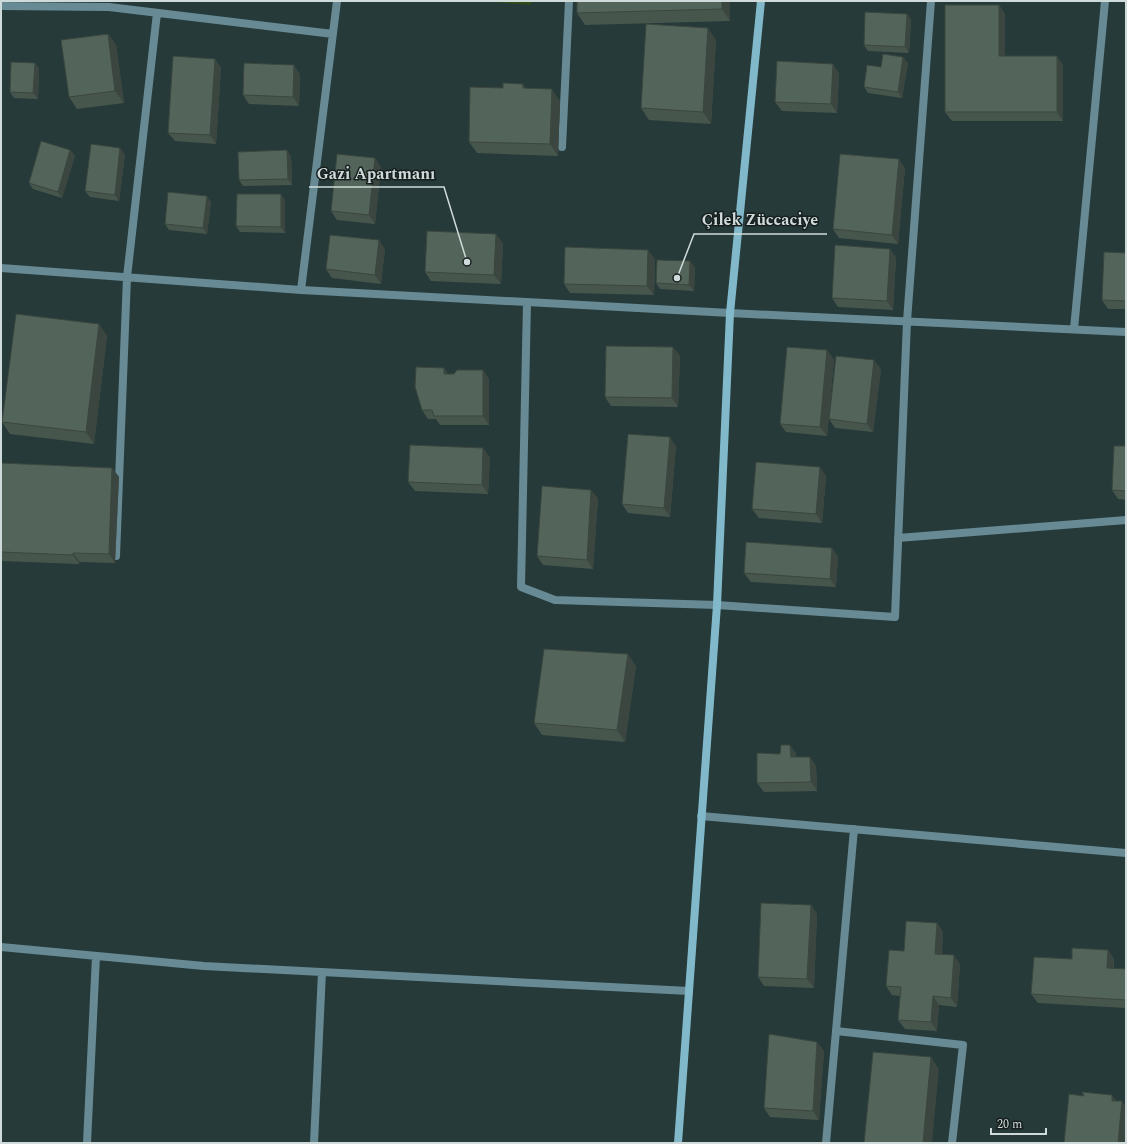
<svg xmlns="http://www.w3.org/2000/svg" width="1127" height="1144" font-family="Spectral,serif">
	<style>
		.green { fill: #304a18 }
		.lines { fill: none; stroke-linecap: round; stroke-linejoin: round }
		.street { stroke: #678a95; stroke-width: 8 }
		.secondary { stroke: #81b9cb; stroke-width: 8 }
		.wall { fill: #47564d }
		.shaded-wall { fill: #3a463f }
		.building { fill: #53645a; stroke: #3a463f }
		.leader { fill: none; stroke: #cfdbda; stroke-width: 1.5 }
		.callout-dot { fill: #cfdbda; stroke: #171f1f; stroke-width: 1.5 }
		.callout-label { font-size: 16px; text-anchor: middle; font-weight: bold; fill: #cfdbda; stroke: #171f1f; stroke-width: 3; stroke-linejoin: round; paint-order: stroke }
	</style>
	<rect width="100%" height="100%" fill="#263a39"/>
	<!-- green -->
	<path class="green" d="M 480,1 L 531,1 L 531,5 Z"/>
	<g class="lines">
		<!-- street -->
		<path class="street" d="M 1,6 L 109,7 L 333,34
			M 562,147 L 569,1
			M 1,268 L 301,290 L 730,313 L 1126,332
			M 301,290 L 337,1
			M 527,302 L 521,587 L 555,600 L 717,605 L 895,617 L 907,321 L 931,1
			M 1074,329 L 1105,1
			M 898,538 L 1126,520
			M 116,556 L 127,277 L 157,13
			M 701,816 L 1126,853
			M 1,947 L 204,966 L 689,991
			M 836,1031 L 963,1045 L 952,1143
			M 87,1143 L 96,956
			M 314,1143 L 322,972
			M 826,1143 L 854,829"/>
		<!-- secondary -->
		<path class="secondary" d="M 678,1143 L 717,605 L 730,313 L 761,1"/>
	</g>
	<!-- wall -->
	<path class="wall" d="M 730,1 L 730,21 L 585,25 L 577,13 Z
		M 999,5 L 1005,14 L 1005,56 L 1063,65 L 1063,121 L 952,121 L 945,112 Z
		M 907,14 L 911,20 L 909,53 L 868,51 L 864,45 Z
		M 108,34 L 116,45 L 124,103 L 77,109 L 69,97 Z
		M 716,40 L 711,124 L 649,120 L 641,108 Z
		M 215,59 L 221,68 L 216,144 L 175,141 L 168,133 Z
		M 35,63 L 39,69 L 38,99 L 14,98 L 10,92 Z
		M 908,63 L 902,98 L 868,93 L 864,87 L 881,67 Z
		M 839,73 L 837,113 L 782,111 L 775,102 Z
		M 300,74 L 299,106 L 249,104 L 243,95 Z
		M 523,84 L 526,89 L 560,101 L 558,156 L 477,153 L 469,142 L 503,88 Z
		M 70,150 L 75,156 L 62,198 L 33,189 L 29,183 Z
		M 125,154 L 119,201 L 90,197 L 85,191 Z
		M 291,156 L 292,185 L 243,186 L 239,180 Z
		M 381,167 L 375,224 L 337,220 L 331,211 Z
		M 905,168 L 898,244 L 839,238 L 833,229 Z
		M 285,200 L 285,233 L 240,232 L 236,226 Z
		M 211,202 L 207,234 L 169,230 L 165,224 Z
		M 503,243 L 501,284 L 431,281 L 425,272 Z
		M 385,249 L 381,284 L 332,278 L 326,269 Z
		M 890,249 L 896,258 L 893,310 L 838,307 L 832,298 Z
		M 1126,253 L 1126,309 L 1108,309 L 1102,300 Z
		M 655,259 L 654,295 L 570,293 L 564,284 Z
		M 695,267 L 694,291 L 660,289 L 656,283 Z
		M 99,324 L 107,336 L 94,444 L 10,434 L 2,422 Z
		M 673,347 L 680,356 L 678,407 L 611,406 L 605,397 Z
		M 834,359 L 827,436 L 786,432 L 780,424 Z
		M 444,368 L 448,374 L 454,374 L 483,370 L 489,379 L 489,425 L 440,425 L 436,419 L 428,419 L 422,410 Z
		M 881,369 L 873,432 L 835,428 L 829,419 Z
		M 676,446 L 670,517 L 628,513 L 622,504 Z
		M 1126,446 L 1126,500 L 1118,499 L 1112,490 Z
		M 490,457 L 488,494 L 415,491 L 408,482 Z
		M 1,463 L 112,468 L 119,477 L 115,563 L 80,562 L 79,564 L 1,561 Z
		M 826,476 L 822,523 L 759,518 L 752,509 Z
		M 598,498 L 593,569 L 543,565 L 537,556 Z
		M 832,548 L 838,557 L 836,587 L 751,582 L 744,573 Z
		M 636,666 L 625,742 L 542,735 L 534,723 Z
		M 790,745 L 796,754 L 796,757 L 810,757 L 816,766 L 817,791 L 764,792 L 757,783 L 780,754 Z
		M 811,905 L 817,914 L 814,988 L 764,986 L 758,977 Z
		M 937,923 L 943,932 L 942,954 L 960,964 L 957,1007 L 939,1005 L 937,1031 L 905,1029 L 898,1020 L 900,996 L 892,995 L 886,986 L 904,951 Z
		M 1108,950 L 1114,959 L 1114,968 L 1126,969 L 1126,1008 L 1038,1003 L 1031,994 L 1072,959 Z
		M 817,1042 L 824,1051 L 819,1120 L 770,1117 L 764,1108 Z"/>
	<!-- shaded-wall -->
	<path class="shaded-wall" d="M 722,1 L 730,1 L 730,21 L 722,9 Z
		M 999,5 L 1005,14 L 1005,65 L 999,56 Z
		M 907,14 L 911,20 L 909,53 L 905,47 Z
		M 708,28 L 716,40 L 711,124 L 703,112 Z
		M 108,34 L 116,45 L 124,103 L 115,91 Z
		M 1057,56 L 1063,65 L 1063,121 L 1057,112 Z
		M 903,57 L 908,63 L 902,98 L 898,92 Z
		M 215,59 L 221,68 L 216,144 L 210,135 Z
		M 35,63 L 39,69 L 38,99 L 33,93 Z
		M 833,64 L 839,73 L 837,113 L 831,104 Z
		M 294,65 L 300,74 L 299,106 L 293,97 Z
		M 523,84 L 531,96 L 523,88 Z
		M 552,89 L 560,101 L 558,156 L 550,144 Z
		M 120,148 L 125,154 L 119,201 L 115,195 Z
		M 70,150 L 75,156 L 62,198 L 58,192 Z
		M 287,150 L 291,156 L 292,185 L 288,179 Z
		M 375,158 L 381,167 L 375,224 L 369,215 Z
		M 899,159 L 905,168 L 898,244 L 892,235 Z
		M 281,194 L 285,200 L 285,233 L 281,227 Z
		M 207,196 L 211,202 L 207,234 L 203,228 Z
		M 496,234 L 503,243 L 501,284 L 494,275 Z
		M 379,240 L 385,249 L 381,284 L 375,275 Z
		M 890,249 L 896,258 L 893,310 L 887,301 Z
		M 648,250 L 655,259 L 654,295 L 647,286 Z
		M 690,261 L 695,267 L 694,291 L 689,285 Z
		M 99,324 L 107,336 L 94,444 L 86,432 Z
		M 673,347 L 680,356 L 678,407 L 672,398 Z
		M 827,350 L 834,359 L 827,436 L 820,427 Z
		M 874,360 L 881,369 L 873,432 L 867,424 Z
		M 444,368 L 450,377 L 444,374 Z
		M 483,370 L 489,379 L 489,425 L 483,416 Z
		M 670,437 L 676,446 L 670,517 L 664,508 Z
		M 483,448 L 490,457 L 488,494 L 482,485 Z
		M 820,467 L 826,476 L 822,523 L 816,514 Z
		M 112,468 L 119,477 L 115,563 L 109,554 Z
		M 591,490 L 598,498 L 593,569 L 587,560 Z
		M 832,548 L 838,557 L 836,587 L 830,579 Z
		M 73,553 L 80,562 L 79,564 L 73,555 Z
		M 628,654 L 636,666 L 625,742 L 617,730 Z
		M 790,745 L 796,754 L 797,766 L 791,757 Z
		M 810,757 L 816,766 L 817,791 L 811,782 Z
		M 811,905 L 817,914 L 814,988 L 807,979 Z
		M 937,923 L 943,932 L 941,963 L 935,954 Z
		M 1108,950 L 1114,959 L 1113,977 L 1107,968 Z
		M 954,955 L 960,964 L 957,1007 L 951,998 Z
		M 933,996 L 939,1005 L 937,1031 L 931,1022 Z
		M 817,1042 L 824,1051 L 819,1120 L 813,1111 Z
		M 931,1057 L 939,1069 L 932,1143 L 923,1143 Z
		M 1112,1095 L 1121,1107 L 1112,1101 Z
		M 1122,1101 L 1126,1107 L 1126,1143 L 1118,1143 Z"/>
	<!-- building -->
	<path class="building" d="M 577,1 L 722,1 L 722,9 L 577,13 Z
		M 1126,1 L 1126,20 L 1125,20 Z
		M 945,5 L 999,5 L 999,56 L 1057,56 L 1057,112 L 945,112 Z
		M 865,12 L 907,14 L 905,47 L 864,45 Z
		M 646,24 L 708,28 L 703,112 L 641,108 Z
		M 108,34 L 115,91 L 69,97 L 61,40 Z
		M 883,54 L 903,57 L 898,92 L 864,87 L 867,65 L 881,67 Z
		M 173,56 L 215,59 L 210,135 L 168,133 Z
		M 777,61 L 833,64 L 831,104 L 775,102 Z
		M 11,62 L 35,63 L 33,93 L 10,92 Z
		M 244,63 L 294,65 L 293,97 L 243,95 Z
		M 503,83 L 523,84 L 523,88 L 552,89 L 550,144 L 469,142 L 470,87 L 503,88 Z
		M 41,141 L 70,150 L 58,192 L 29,183 Z
		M 91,144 L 120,148 L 115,195 L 85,191 Z
		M 287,150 L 288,179 L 239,180 L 238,152 Z
		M 337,154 L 375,158 L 369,215 L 331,211 Z
		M 840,154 L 899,159 L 892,235 L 833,229 Z
		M 168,192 L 207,196 L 203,228 L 165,224 Z
		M 237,194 L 281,194 L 281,227 L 236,226 Z
		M 427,231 L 496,234 L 494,275 L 425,272 Z
		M 330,235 L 379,240 L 375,275 L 326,269 Z
		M 835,245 L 890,249 L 887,301 L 832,298 Z
		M 565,247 L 648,250 L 647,286 L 564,284 Z
		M 1104,252 L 1126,253 L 1126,301 L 1102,300 Z
		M 657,260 L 690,261 L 689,285 L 656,283 Z
		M 16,314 L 99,324 L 86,432 L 2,422 Z
		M 606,346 L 673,347 L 672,398 L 605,397 Z
		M 787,347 L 827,350 L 820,427 L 780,424 Z
		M 836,356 L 874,360 L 867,424 L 829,419 Z
		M 416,367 L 444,368 L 444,374 L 454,374 L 457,370 L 483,370 L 483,416 L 434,416 L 432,410 L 422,410 L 415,387 Z
		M 628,434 L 670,437 L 664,508 L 622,504 Z
		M 410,445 L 483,448 L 482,485 L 408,482 Z
		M 1114,446 L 1126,446 L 1126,491 L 1112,490 Z
		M 756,462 L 820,467 L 816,514 L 752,509 Z
		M 1,463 L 112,468 L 109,554 L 73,553 L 73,555 L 1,552 Z
		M 542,486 L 591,490 L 587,560 L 537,556 Z
		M 746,542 L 832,548 L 830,579 L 744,573 Z
		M 544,649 L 628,654 L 617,730 L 534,723 Z
		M 781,745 L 790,745 L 791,757 L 810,757 L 811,782 L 757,783 L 757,753 L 780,754 Z
		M 761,903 L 811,905 L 807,979 L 758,977 Z
		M 906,921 L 937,923 L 935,954 L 954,955 L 951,998 L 933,996 L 931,1022 L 898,1020 L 901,987 L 886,986 L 889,950 L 904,951 Z
		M 1072,948 L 1108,950 L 1107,968 L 1126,969 L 1126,1000 L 1031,994 L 1034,957 L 1072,959 Z
		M 769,1034 L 817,1042 L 813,1111 L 764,1108 Z
		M 873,1052 L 931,1057 L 923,1143 L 864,1143 Z
		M 1082,1092 L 1112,1095 L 1112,1101 L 1122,1101 L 1118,1143 L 1064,1143 L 1069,1094 L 1084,1096 Z"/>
	<!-- callouts -->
	<path class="leader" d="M467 262L444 187H309M677 278L694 234H827"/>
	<g class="callout-dot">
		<circle cx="467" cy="262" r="4"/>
		<circle cx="677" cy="278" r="4"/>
	</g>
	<g class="callout-label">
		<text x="376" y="179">Gazi Apartmanı</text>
		<text x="760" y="225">Çilek Züccaciye</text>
	</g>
	<!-- border -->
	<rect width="1127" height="1144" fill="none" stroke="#cfdbda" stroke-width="4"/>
	<!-- scale -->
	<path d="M991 1128v6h55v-6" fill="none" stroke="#cfdbda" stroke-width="2"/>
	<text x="997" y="1128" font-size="12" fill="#cfdbda" stroke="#171f1f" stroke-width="3" paint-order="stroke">20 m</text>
</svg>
